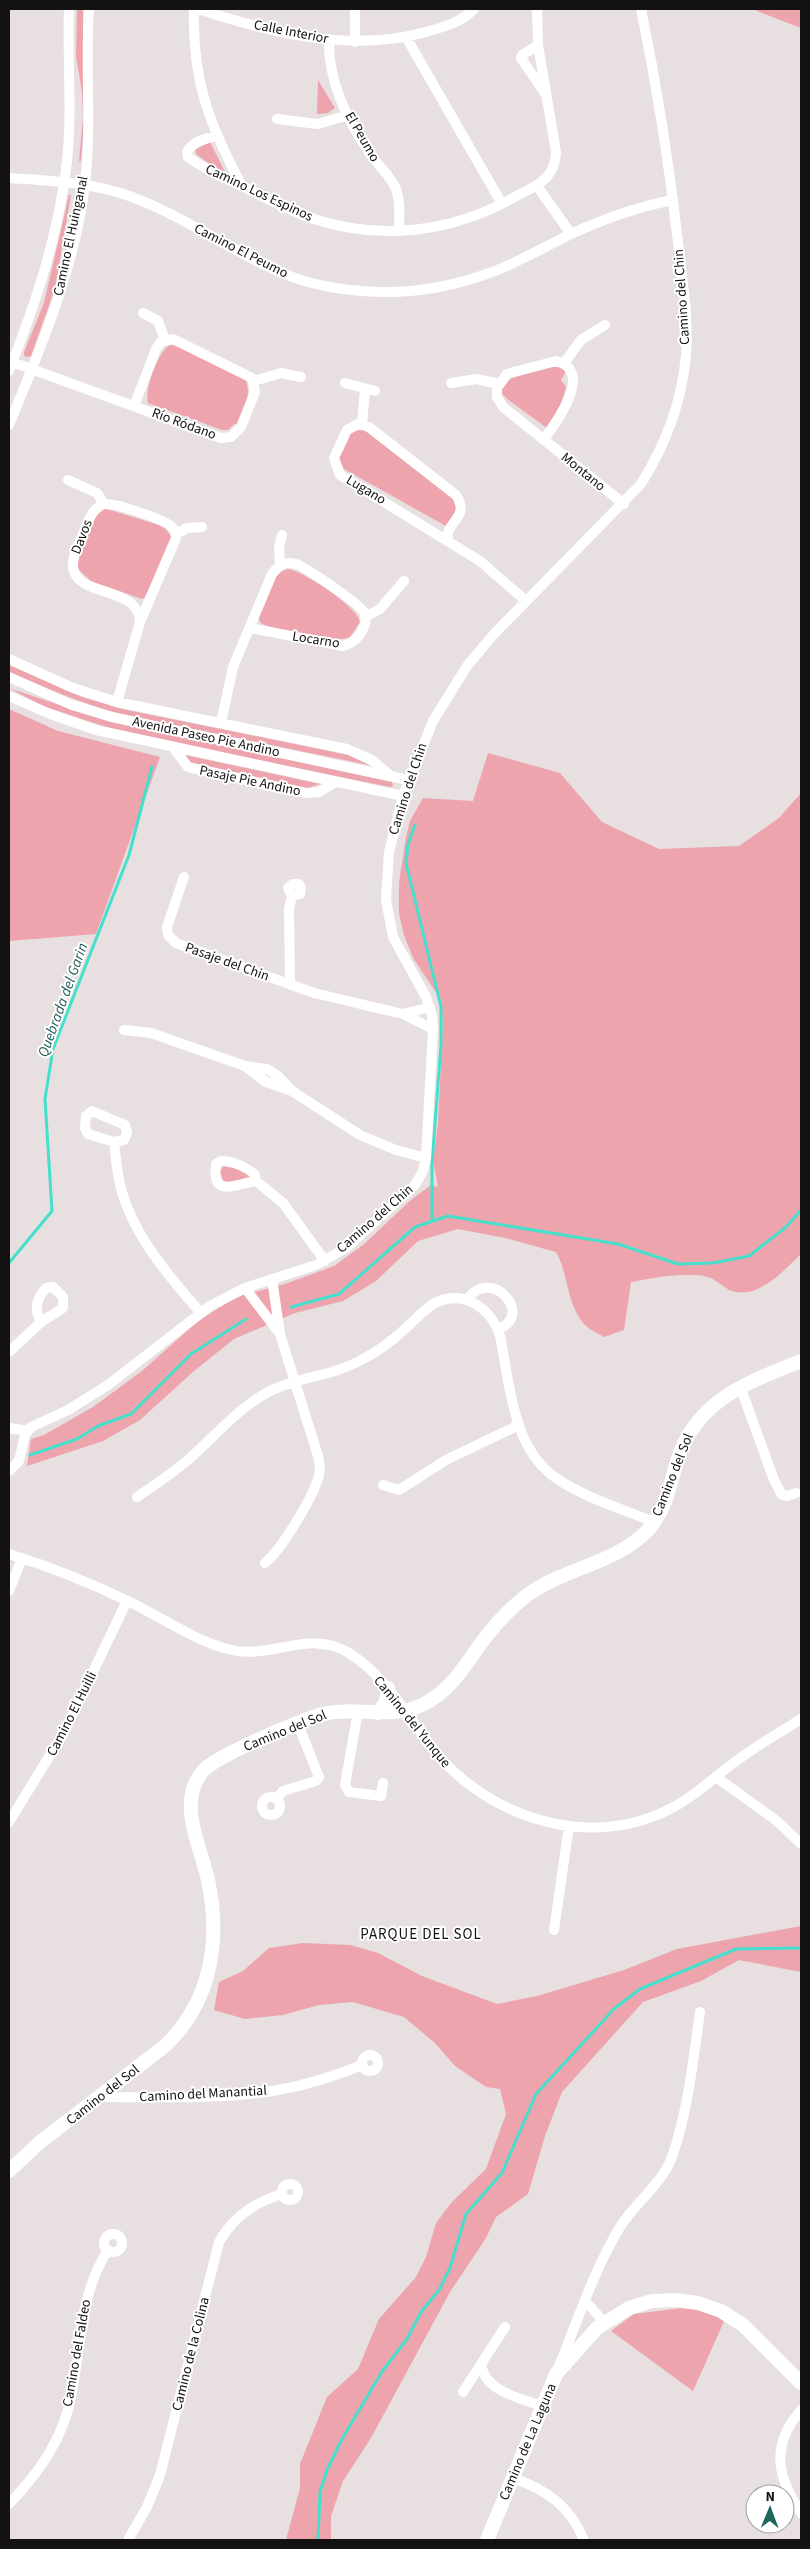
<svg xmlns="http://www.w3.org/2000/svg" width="810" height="2549" font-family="'Source Sans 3',sans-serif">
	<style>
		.green { fill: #eda4ac }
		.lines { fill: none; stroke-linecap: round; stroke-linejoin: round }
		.stream { stroke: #45e0cd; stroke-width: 3 }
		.minor { stroke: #fff; stroke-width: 10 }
		.tertiary { stroke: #fff; stroke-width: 14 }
		.labels { text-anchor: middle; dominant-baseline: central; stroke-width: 4; stroke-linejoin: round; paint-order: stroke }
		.street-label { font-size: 14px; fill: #131111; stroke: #fff }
		.water-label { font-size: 15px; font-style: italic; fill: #225f57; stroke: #fff }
		.neighbourhood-label { font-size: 15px; letter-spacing: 1px; fill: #131111; stroke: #fff }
	</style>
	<rect width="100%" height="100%" fill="#e7dfe0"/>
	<!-- green -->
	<path class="green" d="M 77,9 L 83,9 L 84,125 L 81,161 L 79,161 L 83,117 L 82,92 L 76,56 Z
		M 752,9 L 801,9 L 801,28 Z
		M 318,80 L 335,108 L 328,113 L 317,114 Z
		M 210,142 L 227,176 L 197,155 L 195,150 Z
		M 69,195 L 71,195 L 55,288 L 31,356 L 28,357 L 24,356 L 24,352 L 44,303 Z
		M 170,345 L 177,346 L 243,377 C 255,391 242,410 237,424 L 234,424 L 228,430 L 222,430 L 148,403 C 144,391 158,351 170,345 Z
		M 555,366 L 566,371 L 561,380 L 566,387 L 561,404 L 547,428 L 507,399 L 501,392 C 506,372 539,370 555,366 Z
		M 355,429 L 363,429 L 453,499 L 457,510 L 446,526 L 344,469 L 338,460 L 349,433 Z
		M 103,508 L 163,526 L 171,536 L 171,544 L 145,597 L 142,599 L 91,581 L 77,568 C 79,549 88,520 103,508 Z
		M 288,569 C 303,571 358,607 360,622 L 350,637 C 337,644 274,631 261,623 L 258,618 C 264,604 271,572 288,569 Z
		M 9,665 L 82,697 L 122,709 L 348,755 L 369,765 L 120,714 C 81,703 46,688 9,672 Z
		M 9,688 L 107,721 L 392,782 L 393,786 L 390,787 L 121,732 L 43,706 Z
		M 9,709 L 58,731 L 160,757 L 96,934 L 9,941 Z
		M 488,753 L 560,773 L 602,822 L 659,849 L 739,846 L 779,818 L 801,793 L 801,1254 C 784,1270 762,1296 736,1292 C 726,1291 718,1280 708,1277 C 690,1271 651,1278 631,1282 L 624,1330 L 604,1337 C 598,1333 589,1330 584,1324 C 566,1303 569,1275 556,1252 L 505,1238 L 458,1229 L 418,1241 L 376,1281 L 343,1301 L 295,1313 L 234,1339 L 194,1371 L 140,1420 L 103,1441 L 27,1466 L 31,1439 L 44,1435 L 93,1407 L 142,1371 L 197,1322 L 236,1297 L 285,1284 L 334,1266 L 363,1245 L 412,1199 L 431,1185 L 438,1187 L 433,1160 L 438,1122 L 443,1021 L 437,994 L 413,958 L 404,935 L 399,913 L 399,883 L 406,837 L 410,821 L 423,798 L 473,801 Z
		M 180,754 L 320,784 L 305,789 L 191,764 Z
		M 224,1165 L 250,1173 L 251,1179 L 224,1183 L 220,1172 Z
		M 801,1926 L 801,1972 L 739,1960 L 701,1981 L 643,2002 L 562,2092 L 545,2136 L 528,2194 L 496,2217 L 486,2238 L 450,2292 L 371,2438 L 343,2481 L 331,2516 L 331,2540 L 286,2540 L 300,2488 L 300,2464 L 327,2397 L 358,2369 L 379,2319 L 416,2277 L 426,2257 L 436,2223 L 451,2203 L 486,2169 L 506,2114 L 500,2089 L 486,2087 L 455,2066 L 435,2043 L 404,2017 L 353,2002 L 319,2005 L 283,2015 L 245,2019 L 214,2010 L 219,1982 L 243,1971 L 269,1948 L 303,1943 L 351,1945 L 378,1953 L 422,1976 L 497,2004 L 537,1996 L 624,1970 L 677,1949 Z
		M 690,2307 L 725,2319 L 693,2391 L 611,2331 L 634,2314 Z"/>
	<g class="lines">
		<!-- stream -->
		<path class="stream" d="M 415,825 L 408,844 L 406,863 L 441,1007 L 441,1045 L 432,1163 L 432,1221
			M 9,1263 L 52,1211 L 45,1099 L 53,1049 L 129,855 L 152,767
			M 291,1307 L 339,1294 L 415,1227 L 448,1216 L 618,1244 L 678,1264 L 713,1263 L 749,1256 L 786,1227 L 801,1210
			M 30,1455 L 77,1439 L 98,1426 L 131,1414 L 191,1354 L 246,1319
			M 318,2540 L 320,2492 L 327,2470 L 342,2439 L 383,2370 L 407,2339 L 421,2312 L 439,2290 L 450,2268 L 466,2214 L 502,2173 L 536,2094 L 614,2009 L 640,1989 L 736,1949 L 801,1948"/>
		<!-- minor -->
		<path class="minor" d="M 194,9 C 192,80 209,124 242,186
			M 198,9 C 272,33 350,53 426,32 C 444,27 462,22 474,9
			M 406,37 L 502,204
			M 329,40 C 328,82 349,124 373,158 C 381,168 391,177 396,189 C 401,202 399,217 399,231
			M 355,42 L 355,9
			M 538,45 L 522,55 L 521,58 L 544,92
			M 277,119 L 318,124 L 348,115
			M 216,136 C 204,139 193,141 187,152 L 188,157 C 205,170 223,176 242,186 C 266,198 289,211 314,219 C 381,241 452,232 513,198 C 534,186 555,181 556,152 L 538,45 L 537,9
			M 9,178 C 50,181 92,182 132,197 C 181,215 225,247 273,269 C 306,285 344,291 380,292 C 419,293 458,285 495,271 C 520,261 545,247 569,235 C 603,219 637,207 673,200
			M 537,186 L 571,234
			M 143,313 L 158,321 L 165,340
			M 12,362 L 221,438 L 231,437 L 241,427 L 255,392 L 252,378 L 173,339 L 161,342 L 156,349 L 134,406
			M 564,363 L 581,340 L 605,325
			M 9,371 C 35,305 57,240 66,169 C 73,117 67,62 69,9
			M 254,381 L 281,373 L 301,377
			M 345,383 L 375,391
			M 451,383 L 477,379 L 499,384
			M 362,424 L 365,390
			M 9,425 C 40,350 76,265 85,183 C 92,125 85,67 89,9
			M 544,439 C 556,423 595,370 556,361 L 507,374 L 497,388 L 497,397 L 503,407 L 624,504
			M 68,480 L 97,493 L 104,504
			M 176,534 L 187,528 L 202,527
			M 448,539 C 445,522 471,517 456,495 L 369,427 L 358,424 L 347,430 L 334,458 L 340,475 L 480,561 L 526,601
			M 280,565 L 279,547 L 282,535
			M 365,617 L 380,609 L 404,581
			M 9,659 L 73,688 L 117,702 L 347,749 L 372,760 L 391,776
			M 9,677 L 72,705 L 112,717 L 408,780
			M 9,696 L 50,714 L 96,730 L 403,796
			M 117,702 L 140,622 L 176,538 C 176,534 175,530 172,527 C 163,519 116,503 104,504 C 91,509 88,522 83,534 C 79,544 72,556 73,567 C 76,598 139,585 140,622
			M 221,723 L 233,667 L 272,574 C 279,563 288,561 299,565 C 311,572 360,603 365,614 C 367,621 364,627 361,633 C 356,640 351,644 343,646 L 250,628
			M 172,746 L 188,767 L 306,793 L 319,792 L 336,782
			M 184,877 L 167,927 L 168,935 L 176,943 L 314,993 L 403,1014 L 433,1029
			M 290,985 L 289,909 L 292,896 L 288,888 L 293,884 L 299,884 L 301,888 L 300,894 L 292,896
			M 403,1014 L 430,1007
			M 124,1030 L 151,1033 L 245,1066 L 267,1069 L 278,1076 L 291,1090
			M 245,1066 L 266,1082 L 292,1091 L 360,1135 L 396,1150 L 426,1158
			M 92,1111 L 125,1125 L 127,1133 L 124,1140 L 114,1142 L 88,1134 L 85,1128 L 86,1116 Z
			M 114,1142 C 116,1159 117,1176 122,1192 C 135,1237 170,1278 201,1313
			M 221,1161 C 233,1161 247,1167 255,1175 L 256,1181 C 238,1183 211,1200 216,1164 Z
			M 256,1181 L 283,1203 L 325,1261
			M 245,1288 L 280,1334
			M 467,1300 C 492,1264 536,1318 497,1329
			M 9,1352 L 41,1322 L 63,1308 L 63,1297 L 53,1287 L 46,1288 C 36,1299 34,1309 41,1322
			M 740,1386 L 774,1480 L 782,1495 L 787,1496 L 796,1493
			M 9,1428 L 28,1431
			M 9,1471 L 19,1461 L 25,1435 L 31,1427 L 68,1410 L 108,1385 L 210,1306 L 245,1288 L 316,1265 L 346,1248 L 415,1185 L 423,1171 L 426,1158 L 433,1029 L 432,1015 L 426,997 L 393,937 L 386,900 L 389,852 L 403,796 L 433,721 L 467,666 L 495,633 L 641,484 C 666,444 682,402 686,355 C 689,318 682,279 678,242 C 669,163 657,86 641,9
			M 383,1485 L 399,1490 L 446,1460 L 519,1425
			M 137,1497 C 155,1485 173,1473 189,1459 C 216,1435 238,1408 270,1391 C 299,1377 333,1376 363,1359 C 379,1351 393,1340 406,1328 C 415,1320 424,1309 435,1303 C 464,1289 491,1308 500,1336 C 510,1384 512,1448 556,1478 C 585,1498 622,1509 654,1522
			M 9,1554 C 51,1567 93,1584 132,1603 C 162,1618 196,1641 228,1649 C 269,1661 310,1628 349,1653 C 392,1680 412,1727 445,1763 C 503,1823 596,1848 672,1808 C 697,1795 716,1775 739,1759 C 759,1744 781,1732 801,1719
			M 265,1563 C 282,1549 311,1500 318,1479 C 321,1471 320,1464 318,1456 L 280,1334 L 272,1279
			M 9,1591 L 22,1558
			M 358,1711 L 345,1785 L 349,1792 L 381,1796 L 383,1783
			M 716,1777 L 777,1821 L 801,1844
			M262 1806a9 9 0 1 1 18 0a9 9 0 1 1-18 0Z
			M 276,1799 L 283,1791 L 316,1781 L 319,1777 L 298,1724
			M 9,1822 L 63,1734 L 127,1601
			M 554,1930 L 569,1826
			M362 2063a8 8 0 1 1 16 0a8 8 0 1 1-16 0Z
			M 100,2097 C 159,2097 220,2100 278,2090 C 307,2085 335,2076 362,2065
			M282 2192a8 8 0 1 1 16 0a8 8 0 1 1-16 0Z
			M104 2243a9 9 0 1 1 18 0a9 9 0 1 1-18 0Z
			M 586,2302 L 604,2322
			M 481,2365 C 486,2392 520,2398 542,2406
			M 559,2366 C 578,2320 594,2270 620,2227 C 635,2203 662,2184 672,2157 C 688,2111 693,2061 700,2012
			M 463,2392 L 505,2327
			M 801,2410 C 770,2446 777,2477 801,2513
			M 513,2478 C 547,2490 570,2506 584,2540
			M 9,2504 C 40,2472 64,2437 72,2393 C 81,2344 80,2293 108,2250
			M 128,2540 L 147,2507 L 160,2475 L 219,2242 C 233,2217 255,2202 282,2194"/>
		<!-- tertiary -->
		<path class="tertiary" d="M 378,1713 L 386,1702 L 388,1688
			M 9,2171 L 39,2143 L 166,2045 C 211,2001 221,1941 208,1880 C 201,1847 176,1802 203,1771 C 217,1755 298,1722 322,1714 C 355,1706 390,1720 422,1705 C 449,1692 463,1669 479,1646 C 492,1628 508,1610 526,1596 C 563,1568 616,1564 648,1530 C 666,1510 670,1485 677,1461 C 697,1399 747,1383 801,1361
			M 487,2540 L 556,2374 L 597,2328 L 629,2308 L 652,2301 L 675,2300 L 698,2303 L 721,2311 L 743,2325 L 801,2383"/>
	</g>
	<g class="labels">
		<!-- street labels -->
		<g class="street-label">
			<text transform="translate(291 32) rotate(11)">Calle Interior</text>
			<text transform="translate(362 137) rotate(60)">El Peumo</text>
			<text transform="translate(259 193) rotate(25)">Camino Los Espinos</text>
			<text transform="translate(71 236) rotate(-78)">Camino El Huinganal</text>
			<text transform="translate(241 251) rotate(27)">Camino El Peumo</text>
			<text transform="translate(682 297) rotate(-94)">Camino del Chin</text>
			<text transform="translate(184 424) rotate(20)">Río Ródano</text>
			<text transform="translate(583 472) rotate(39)">Montano</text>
			<text transform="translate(366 490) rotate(31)">Lugano</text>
			<text transform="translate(82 537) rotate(-69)">Davos</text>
			<text transform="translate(316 640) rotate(9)">Locarno</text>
			<text transform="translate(206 737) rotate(12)">Avenida Paseo Pie Andino</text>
			<text transform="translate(250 781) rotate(12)">Pasaje Pie Andino</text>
			<text transform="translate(408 789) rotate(-72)">Camino del Chin</text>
			<text transform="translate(227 962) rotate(20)">Pasaje del Chin</text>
			<text transform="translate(375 1219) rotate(-41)">Camino del Chin</text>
			<text transform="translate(673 1475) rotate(-68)">Camino del Sol</text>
			<text transform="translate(72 1714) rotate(-63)">Camino El Huilli</text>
			<text transform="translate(412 1722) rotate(51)">Camino del Yunque</text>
			<text transform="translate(285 1731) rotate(-22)">Camino del Sol</text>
			<text transform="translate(203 2094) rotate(-3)">Camino del Manantial</text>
			<text transform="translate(103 2095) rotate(-38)">Camino del Sol</text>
			<text transform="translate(77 2353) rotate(-80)">Camino del Faldeo</text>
			<text transform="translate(191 2354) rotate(-76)">Camino de la Colina</text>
			<text transform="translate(528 2442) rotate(-67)">Camino de La Laguna</text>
		</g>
		<!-- water labels -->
		<g class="water-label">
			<text transform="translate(63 1000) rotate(-70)">Quebrada del Garin</text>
		</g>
		<!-- neighbourhood labels -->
		<g class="neighbourhood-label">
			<text x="421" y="1934">PARQUE DEL SOL</text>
		</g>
	</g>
	<!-- border -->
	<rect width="810" height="2549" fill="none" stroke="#131111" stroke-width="20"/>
	<!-- north arrow -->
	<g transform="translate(770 2509) rotate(1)"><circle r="24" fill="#ffffff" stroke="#a1a0a0"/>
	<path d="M0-4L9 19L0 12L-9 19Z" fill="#1e675e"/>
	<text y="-8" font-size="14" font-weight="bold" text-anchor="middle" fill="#131111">N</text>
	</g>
</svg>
